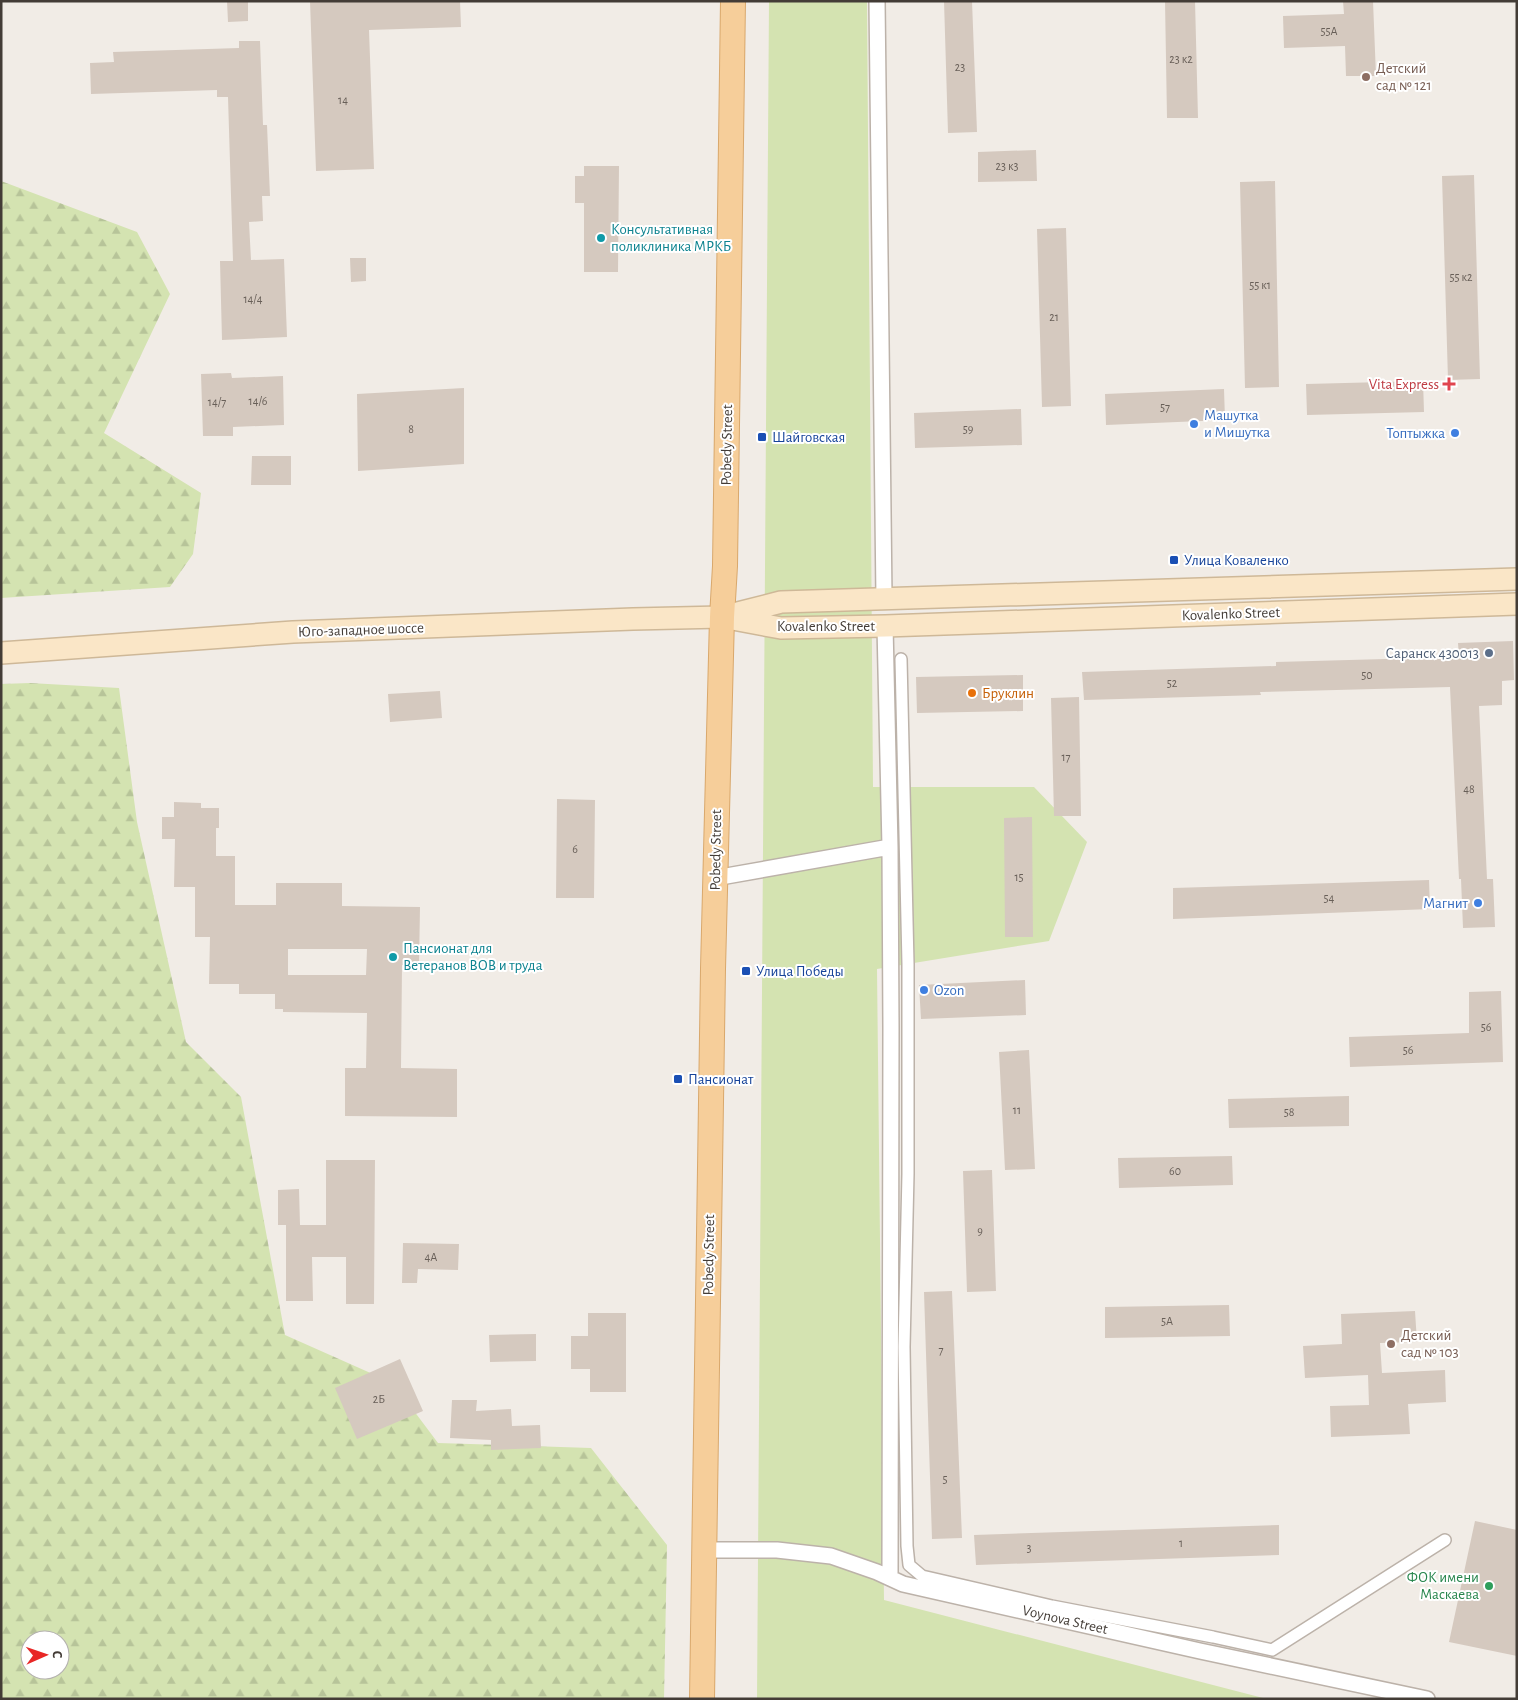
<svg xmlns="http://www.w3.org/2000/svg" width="1518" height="1700" font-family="'Alegreya Sans',sans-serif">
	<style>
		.green { fill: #d4e3b1 }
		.forest { fill: url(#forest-firs); fill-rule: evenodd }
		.building { fill: #d5c9bf; fill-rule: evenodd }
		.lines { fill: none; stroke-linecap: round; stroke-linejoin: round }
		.pedestrian-casing { stroke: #bcb2a9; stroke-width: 14 }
		.minor-casing { stroke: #bcb2a9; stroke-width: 18 }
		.secondary-casing { stroke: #ceb898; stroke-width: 24 }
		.primary-casing { stroke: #d9a86c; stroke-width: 26 }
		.pedestrian { stroke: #fff; stroke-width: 11 }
		.minor { stroke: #fff; stroke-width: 15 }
		.secondary { stroke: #fae6c7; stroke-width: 21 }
		.primary { stroke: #f6ce9a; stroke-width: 24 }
		.education-dot { fill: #8d6e63; stroke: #fff; stroke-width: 2 }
		.culture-dot { fill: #0f9aa8; stroke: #fff; stroke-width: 2 }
		.health-dot { fill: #e0444e; stroke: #fff; stroke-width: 2 }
		.shop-dot { fill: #3f7fe0; stroke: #fff; stroke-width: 2 }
		.transit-dot { fill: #1a4fb4; stroke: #fff; stroke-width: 2 }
		.service-dot { fill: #5c6f8a; stroke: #fff; stroke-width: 2 }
		.food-dot { fill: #e8710a; stroke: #fff; stroke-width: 2 }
		.leisure-dot { fill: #2e9e5b; stroke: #fff; stroke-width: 2 }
		.labels { text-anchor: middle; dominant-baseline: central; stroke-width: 4; stroke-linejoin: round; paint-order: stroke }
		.number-label { font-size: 12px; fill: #685f58 }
		.education-label { font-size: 15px; fill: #785e54; stroke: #fff; text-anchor: start }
		.culture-label { font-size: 15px; fill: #0d838f; stroke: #fff; text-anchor: start }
		.health-label { font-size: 15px; fill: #be3a42; stroke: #fff; text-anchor: end }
		.shop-label { font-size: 15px; fill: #366cbe; stroke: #fff; text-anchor: start }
		.transit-label { font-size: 15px; fill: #164399; stroke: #fff; text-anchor: start }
		.street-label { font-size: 15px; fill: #433c36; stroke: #fff }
		.service-label { font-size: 15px; fill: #4e5e75; stroke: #fff; text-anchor: end }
		.food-label { font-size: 15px; fill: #c56008; stroke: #fff; text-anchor: start }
		.leisure-label { font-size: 15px; fill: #27864d; stroke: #fff; text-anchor: end }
	</style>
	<defs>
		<pattern id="forest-firs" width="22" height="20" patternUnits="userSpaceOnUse" patternTransform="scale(1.25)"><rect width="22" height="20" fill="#d4e3b1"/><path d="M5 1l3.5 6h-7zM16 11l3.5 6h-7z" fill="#b7c499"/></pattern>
	</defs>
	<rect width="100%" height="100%" fill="#f1ece6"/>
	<!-- green -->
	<path class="green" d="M 769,1 L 867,1 L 873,787 L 1034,787 L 1087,842 L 1049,941 L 877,969 L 884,1600 L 1267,1699 L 757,1699 Z"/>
	<!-- forest -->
	<path class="forest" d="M 1,181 L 137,232 L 170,294 L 104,433 L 201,493 L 193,554 L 170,587 L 1,598 Z
		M 30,683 L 119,688 L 137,822 L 186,1042 L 241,1097 L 285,1335 L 393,1383 L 438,1443 L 591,1448 L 667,1545 L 664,1699 L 1,1699 L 1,684 ZM 30,1640 L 60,1640 L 60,1670 L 30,1670 Z"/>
	<!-- building -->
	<path class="building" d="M 227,1 L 248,1 L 248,21 L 228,22 Z
		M 310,1 L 460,1 L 461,27 L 369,30 L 374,169 L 316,171 Z
		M 944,1 L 972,1 L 977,132 L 948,133 Z
		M 1165,1 L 1195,1 L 1198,118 L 1167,118 Z
		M 1343,1 L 1373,1 L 1376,76 L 1346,76 L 1345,46 L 1284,48 L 1283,16 L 1344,14 Z
		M 239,41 L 260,41 L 263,125 L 267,125 L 270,196 L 262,196 L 263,221 L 249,222 L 251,260 L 284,259 L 287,337 L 222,340 L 220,261 L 233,261 L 228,97 L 217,97 L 217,90 L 91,94 L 90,63 L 114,62 L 113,52 L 239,48 Z
		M 1036,150 L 1037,181 L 978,182 L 978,152 Z
		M 584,166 L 619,166 L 618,272 L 584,272 L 584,203 L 575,203 L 575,176 L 584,176 Z
		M 1474,175 L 1480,379 L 1448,380 L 1442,176 Z
		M 1275,181 L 1279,387 L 1245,388 L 1240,182 Z
		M 1066,228 L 1071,406 L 1042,407 L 1037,229 Z
		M 350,258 L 366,258 L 366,281 L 351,282 Z
		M 231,373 L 232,378 L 283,376 L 284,425 L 233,427 L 233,436 L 203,436 L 201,374 Z
		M 1423,381 L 1424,412 L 1307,415 L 1306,384 Z
		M 464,388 L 464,464 L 358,471 L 357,394 Z
		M 1224,389 L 1225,420 L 1106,425 L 1105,394 Z
		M 1021,409 L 1022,445 L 915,448 L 914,413 Z
		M 252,456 L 291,456 L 291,485 L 251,485 Z
		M 1513,641 L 1514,680 L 1502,681 L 1502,705 L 1479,706 L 1487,879 L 1493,879 L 1495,927 L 1463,928 L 1461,879 L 1459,879 L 1450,687 L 1260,692 L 1261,695 L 1084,700 L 1082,672 L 1276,666 L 1276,662 L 1459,657 L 1458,643 Z
		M 1023,675 L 1023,711 L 917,713 L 916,677 Z
		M 440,691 L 442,718 L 390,722 L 388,694 Z
		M 1079,697 L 1081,816 L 1054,816 L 1051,698 Z
		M 557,799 L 595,800 L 594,898 L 556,898 Z
		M 174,802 L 201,803 L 201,808 L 219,808 L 219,828 L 216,828 L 216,856 L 235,856 L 235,905 L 276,905 L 276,883 L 342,883 L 342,906 L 420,907 L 419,965 L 402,965 L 401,1068 L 457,1069 L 457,1117 L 345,1116 L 345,1068 L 366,1068 L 367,1013 L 283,1012 L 283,1009 L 275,1009 L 275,994 L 239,994 L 239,984 L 209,984 L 210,937 L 195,937 L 195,887 L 174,887 L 175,839 L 162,839 L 162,817 L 174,817 ZM 288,949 L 367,949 L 366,975 L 288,975 Z
		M 1032,817 L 1033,937 L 1005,937 L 1004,818 Z
		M 1429,880 L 1430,909 L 1173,919 L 1173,888 Z
		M 1025,980 L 1026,1015 L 921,1019 L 919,985 Z
		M 1501,991 L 1503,1062 L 1350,1067 L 1349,1037 L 1469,1033 L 1469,992 Z
		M 1029,1050 L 1035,1169 L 1005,1170 L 999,1052 Z
		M 1349,1096 L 1349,1126 L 1229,1128 L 1228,1099 Z
		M 1232,1156 L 1233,1185 L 1119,1188 L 1118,1158 Z
		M 326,1160 L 375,1160 L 374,1304 L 346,1304 L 346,1257 L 312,1257 L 313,1301 L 286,1301 L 286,1225 L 278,1225 L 278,1190 L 299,1189 L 300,1225 L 326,1225 Z
		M 992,1170 L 996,1291 L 967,1292 L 963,1171 Z
		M 403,1243 L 459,1244 L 458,1270 L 418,1269 L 417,1283 L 402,1283 Z
		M 952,1291 L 962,1538 L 932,1539 L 924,1292 Z
		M 1229,1305 L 1230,1336 L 1105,1338 L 1105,1307 Z
		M 1415,1311 L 1417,1342 L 1380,1343 L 1382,1373 L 1445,1370 L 1446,1402 L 1408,1404 L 1410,1434 L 1331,1437 L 1330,1406 L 1369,1405 L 1368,1375 L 1305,1378 L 1303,1346 L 1342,1344 L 1341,1314 Z
		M 588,1313 L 626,1313 L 626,1392 L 590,1392 L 590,1369 L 571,1369 L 571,1336 L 588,1336 Z
		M 536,1334 L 536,1361 L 490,1362 L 489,1335 Z
		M 400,1359 L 423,1411 L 357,1439 L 335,1388 Z
		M 452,1400 L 477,1400 L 476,1411 L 511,1409 L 512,1426 L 540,1425 L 541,1448 L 491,1450 L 491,1440 L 450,1438 Z
		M 1475,1521 L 1517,1530 L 1517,1656 L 1449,1642 Z
		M 1279,1525 L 1279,1555 L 976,1565 L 974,1535 Z"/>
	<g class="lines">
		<defs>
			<path id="pedestrian" d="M 901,659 L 908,964 L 908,1174 L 904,1347 L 907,1546 L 909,1565 L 922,1576 L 1052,1606 L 1213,1637 L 1272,1650 L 1445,1540"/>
			<path id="minor" d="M 877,1 L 884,598
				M 885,626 L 890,847 L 891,1028 L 890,1578
				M 715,878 L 890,847
				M 705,1550 L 777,1550 L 831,1556 L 877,1572 L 903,1584 L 1200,1651 L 1427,1699"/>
			<path id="secondary" d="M 730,615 L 781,602 L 1517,579
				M 1,653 L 293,632 L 633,619 L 722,617 L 781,628 L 885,626 L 1517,604"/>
			<path id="primary" d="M 702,1699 L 713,969 L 722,617 L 725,566 L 733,1"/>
		</defs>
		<!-- pedestrian casing -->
		<use href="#pedestrian" class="pedestrian-casing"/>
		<!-- minor casing -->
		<use href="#minor" class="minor-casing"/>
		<!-- secondary casing -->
		<use href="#secondary" class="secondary-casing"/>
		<!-- primary casing -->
		<use href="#primary" class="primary-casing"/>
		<!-- pedestrian -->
		<use href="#pedestrian" class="pedestrian"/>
		<!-- minor -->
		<use href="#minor" class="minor"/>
		<!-- secondary -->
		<use href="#secondary" class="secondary"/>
		<!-- primary -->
		<use href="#primary" class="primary"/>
	</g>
	<!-- markers -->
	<g class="education-dot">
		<circle cx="1366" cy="77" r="5"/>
		<circle cx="1391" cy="1344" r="5"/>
	</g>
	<g class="culture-dot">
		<circle cx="601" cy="238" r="5"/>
		<circle cx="393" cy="957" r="5"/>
	</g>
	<path class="health-dot" d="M1446.5 376.5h5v5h5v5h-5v5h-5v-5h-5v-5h5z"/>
	<g class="shop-dot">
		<circle cx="1194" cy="424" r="5"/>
		<circle cx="1455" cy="433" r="5"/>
		<circle cx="1478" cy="903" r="5"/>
		<circle cx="924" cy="990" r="5"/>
	</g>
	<g class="transit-dot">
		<rect x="757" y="432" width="10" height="10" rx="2.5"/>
		<rect x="1169" y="555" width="10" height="10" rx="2.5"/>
		<rect x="741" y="966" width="10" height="10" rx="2.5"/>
		<rect x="673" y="1074" width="10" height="10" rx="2.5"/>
	</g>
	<circle class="service-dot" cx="1489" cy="653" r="5"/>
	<circle class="food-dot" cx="972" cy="693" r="5"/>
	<circle class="leisure-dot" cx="1489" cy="1586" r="5"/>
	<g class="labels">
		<!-- number labels -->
		<g class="number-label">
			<text x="1329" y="31">55А</text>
			<text x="1181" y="59">23 к2</text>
			<text x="960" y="67">23</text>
			<text x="343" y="100">14</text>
			<text x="1007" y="166">23 к3</text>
			<text x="1461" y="277">55 к2</text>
			<text x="1260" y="285">55 к1</text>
			<text x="253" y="299">14/4</text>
			<text x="1054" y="317">21</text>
			<text x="258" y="401">14/6</text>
			<text x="217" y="402">14/7</text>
			<text x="1165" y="407">57</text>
			<text x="411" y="429">8</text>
			<text x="968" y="429">59</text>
			<text x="1367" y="675">50</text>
			<text x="1172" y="683">52</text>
			<text x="1066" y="757">17</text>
			<text x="1469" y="789">48</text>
			<text x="575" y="849">6</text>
			<text x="1019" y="877">15</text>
			<text x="1329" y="898">54</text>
			<text x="1486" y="1027">56</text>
			<text x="1408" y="1050">56</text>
			<text x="1017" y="1110">11</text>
			<text x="1289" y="1112">58</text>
			<text x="1175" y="1171">60</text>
			<text x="980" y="1231">9</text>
			<text x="431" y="1257">4А</text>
			<text x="1167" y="1321">5А</text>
			<text x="941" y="1350">7</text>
			<text x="379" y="1399">2Б</text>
			<text x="945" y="1479">5</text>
			<text x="1181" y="1543">1</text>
			<text x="1029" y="1548">3</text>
		</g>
		<!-- education labels -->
		<g class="education-label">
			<text x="1376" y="68">Детский<tspan x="1376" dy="17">сад № 121</tspan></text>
			<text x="1401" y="1335">Детский<tspan x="1401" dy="17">сад № 103</tspan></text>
		</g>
		<!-- culture labels -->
		<g class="culture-label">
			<text x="611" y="229">Консультативная<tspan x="611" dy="17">поликлиника МРКБ</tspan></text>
			<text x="403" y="948">Пансионат для<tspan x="403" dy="17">Ветеранов ВОВ и труда</tspan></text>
		</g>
		<!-- health labels -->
		<g class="health-label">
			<text x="1439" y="384">Vita Express</text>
		</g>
		<!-- shop labels -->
		<g class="shop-label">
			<text x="1204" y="415">Машутка<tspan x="1204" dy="17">и Мишутка</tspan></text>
			<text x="1445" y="433" text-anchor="end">Топтыжка</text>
			<text x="1468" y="903" text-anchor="end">Магнит</text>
			<text x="934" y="990">Ozon</text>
		</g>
		<!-- transit labels -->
		<g class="transit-label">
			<text x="772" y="437">Шайговская</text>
			<text x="1184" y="560">Улица Коваленко</text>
			<text x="756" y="971">Улица Победы</text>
			<text x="688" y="1079">Пансионат</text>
		</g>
		<!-- street labels -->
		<g class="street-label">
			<text transform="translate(727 445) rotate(-89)">Pobedy Street</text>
			<text transform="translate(1231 614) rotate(-2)">Kovalenko Street</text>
			<text x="826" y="626">Kovalenko Street</text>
			<text transform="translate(361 630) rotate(-2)">Юго-западное шоссе</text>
			<text transform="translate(716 850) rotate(-89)">Pobedy Street</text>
			<text transform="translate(709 1255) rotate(-89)">Pobedy Street</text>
			<text transform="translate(1065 1620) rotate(13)">Voynova Street</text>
		</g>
		<!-- service labels -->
		<g class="service-label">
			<text x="1479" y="653">Саранск 430013</text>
		</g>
		<!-- food labels -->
		<g class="food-label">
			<text x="982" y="693">Бруклин</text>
		</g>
		<!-- leisure labels -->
		<g class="leisure-label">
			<text x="1479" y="1577">ФОК имени<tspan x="1479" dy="17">Маскаева</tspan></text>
		</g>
	</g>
	<!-- border -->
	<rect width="1518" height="1700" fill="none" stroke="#433c36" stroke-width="5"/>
	<!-- north arrow -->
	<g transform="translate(45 1655) rotate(88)"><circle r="24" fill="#ffffff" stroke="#b4b1af"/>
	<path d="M0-4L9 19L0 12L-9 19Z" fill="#e82726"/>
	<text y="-8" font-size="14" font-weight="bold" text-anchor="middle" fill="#433c36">С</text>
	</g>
</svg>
